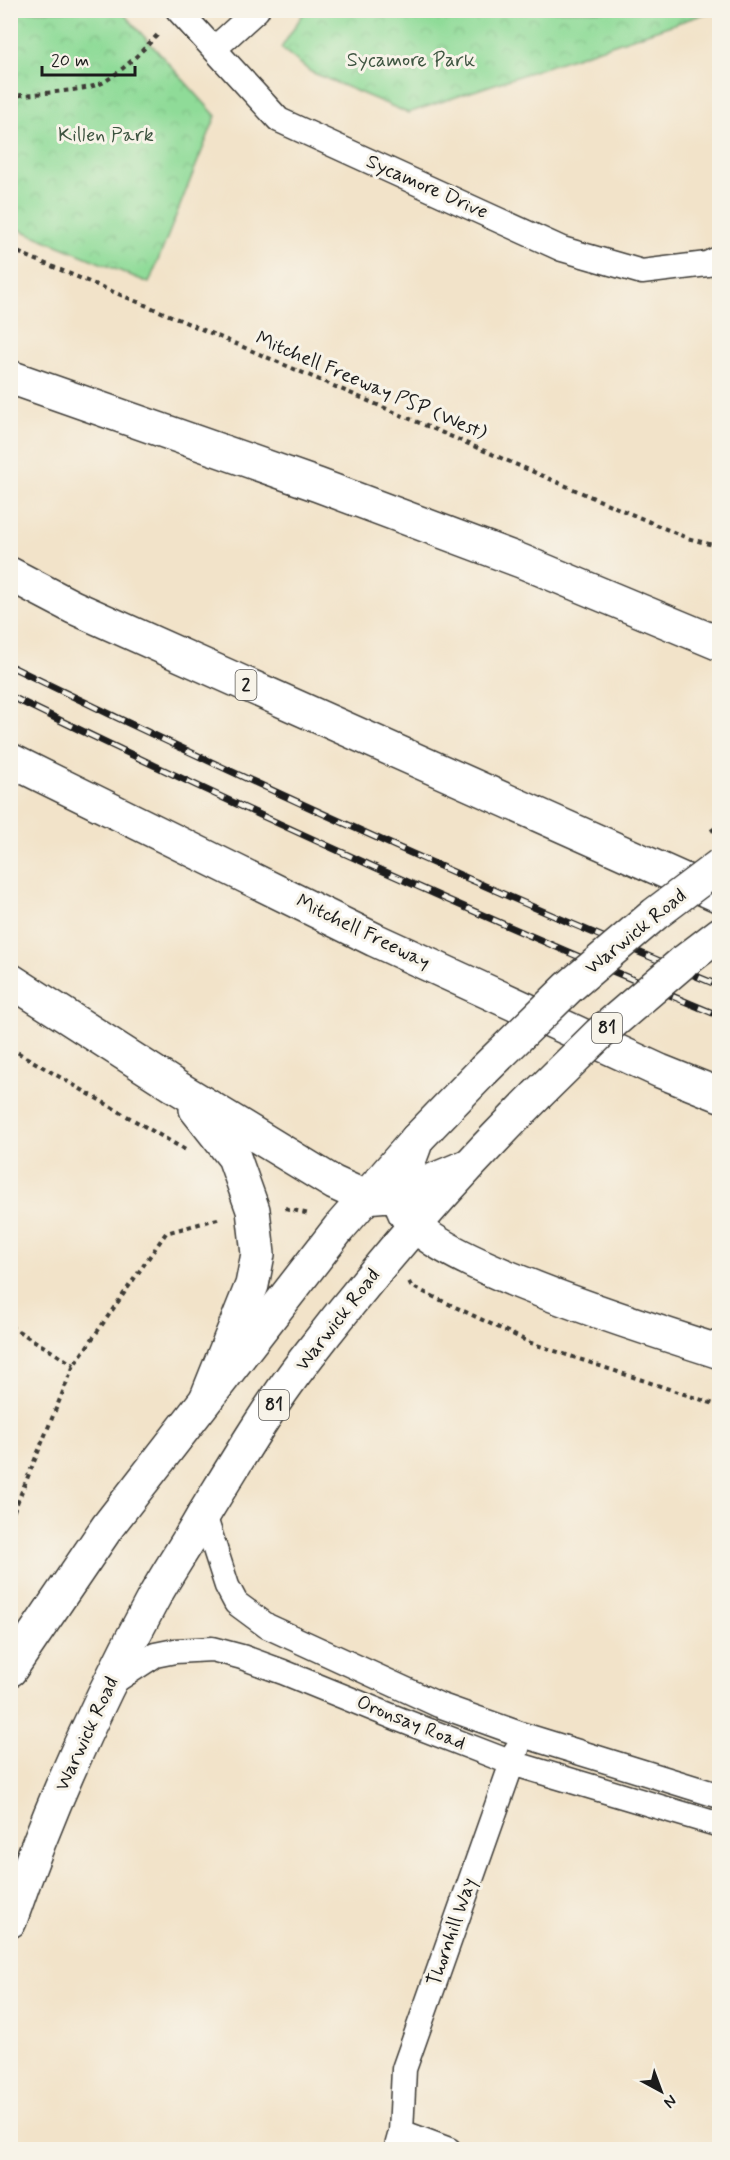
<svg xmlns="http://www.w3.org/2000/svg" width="730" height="2160" font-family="Mynerve,sans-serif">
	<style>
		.park { fill: url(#park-crowns); stroke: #567c5a; stroke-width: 1.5 }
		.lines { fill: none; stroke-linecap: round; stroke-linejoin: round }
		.street-casing { stroke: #3c3a36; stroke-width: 27 }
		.primary-casing { stroke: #3c3a36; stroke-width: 36 }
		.highway-casing { stroke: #3c3a36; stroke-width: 36 }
		.path { stroke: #3c3a36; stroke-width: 4; stroke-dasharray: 4.5 4.5; stroke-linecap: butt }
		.street { stroke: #fff; stroke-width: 24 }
		.primary { stroke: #fff; stroke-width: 33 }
		.highway { stroke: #fff; stroke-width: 33 }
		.rail-casing { stroke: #1c1c1c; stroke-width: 7 }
		.rail { stroke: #f7f3e8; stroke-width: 4.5; stroke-dasharray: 14; stroke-linecap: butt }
		.primary-bridge-casing { stroke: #3c3a36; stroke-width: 36; stroke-linecap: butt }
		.primary-bridge { stroke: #fff; stroke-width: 33 }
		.labels { text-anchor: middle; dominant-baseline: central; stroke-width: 6; stroke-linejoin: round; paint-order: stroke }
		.shield { fill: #f7f3e8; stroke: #5e5c59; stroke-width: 1.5 }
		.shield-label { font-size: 18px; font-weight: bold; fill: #1c1c1c }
		.park-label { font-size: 20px; fill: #3e5541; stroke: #f7f3e8 }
		.street-label { font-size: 20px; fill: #1c1c1c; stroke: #f7f3e8 }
	</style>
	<defs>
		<pattern id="park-crowns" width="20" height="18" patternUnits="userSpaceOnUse" patternTransform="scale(1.5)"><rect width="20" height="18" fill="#8fdb98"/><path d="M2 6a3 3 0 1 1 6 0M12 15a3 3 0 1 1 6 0" fill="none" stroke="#7bbb82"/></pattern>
	</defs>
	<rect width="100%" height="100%" fill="#f7f3e8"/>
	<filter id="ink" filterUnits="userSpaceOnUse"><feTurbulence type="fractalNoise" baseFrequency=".0167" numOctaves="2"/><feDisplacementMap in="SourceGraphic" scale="12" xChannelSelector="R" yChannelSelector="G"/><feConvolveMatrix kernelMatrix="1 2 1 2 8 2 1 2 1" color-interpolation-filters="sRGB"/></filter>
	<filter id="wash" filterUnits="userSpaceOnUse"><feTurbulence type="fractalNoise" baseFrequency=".008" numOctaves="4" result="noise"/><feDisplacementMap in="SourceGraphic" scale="24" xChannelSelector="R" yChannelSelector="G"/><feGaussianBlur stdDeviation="1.35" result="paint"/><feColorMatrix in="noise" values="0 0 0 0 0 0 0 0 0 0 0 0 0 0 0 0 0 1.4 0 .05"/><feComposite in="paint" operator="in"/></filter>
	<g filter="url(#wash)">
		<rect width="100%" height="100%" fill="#f2e3c9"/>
		<!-- park -->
		<path class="park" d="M 10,11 L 121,11 L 216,116 L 149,283 L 11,226 Z
			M 305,11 L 305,10 L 713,11 L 408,113 L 311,72 L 281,48 Z"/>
	</g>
	<g filter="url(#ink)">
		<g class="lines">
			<defs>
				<path id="street" d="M 178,10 L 279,120 L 562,249 L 642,272 L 707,264 L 720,258
					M 214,49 L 257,10
					M 204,1515 L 227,1586 L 236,1603 L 267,1626 L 439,1705 L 523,1735 L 720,1796
					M 109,1685 L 155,1655 L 175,1651 L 212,1649 L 242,1657 L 283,1672 L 401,1720 L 512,1763 L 720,1825
					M 401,2132 L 449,2150
					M 396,2150 L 401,2132 L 404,2069 L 517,1749"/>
				<path id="primary" d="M 682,963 L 720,934
					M 10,1670 L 108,1526 L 339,1228 L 417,1139 L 483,1071
					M 10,1921 C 48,1810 97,1702 153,1599 C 169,1570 188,1543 204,1514 C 236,1462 267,1409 304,1361 C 376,1267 453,1179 536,1096"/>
				<path id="highway" d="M 10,377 L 318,485 L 521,561 L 720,644
					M 10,574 L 73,607 L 720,896
					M 10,760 L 375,940 L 660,1071 L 720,1095
					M 10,980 L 175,1086 L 334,1183 L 365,1197 L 400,1194 L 467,1166
					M 196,1109 L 234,1157 L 253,1210 L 258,1254 L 252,1285 L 207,1397
					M 417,1139 C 410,1161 396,1187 403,1209 C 421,1261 663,1333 720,1352"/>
			</defs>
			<!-- street casing -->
			<use href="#street" class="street-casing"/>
			<!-- primary casing -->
			<use href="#primary" class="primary-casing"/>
			<!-- highway casing -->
			<use href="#highway" class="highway-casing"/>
			<!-- path -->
			<path class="path" d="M 10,96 C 31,94 89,91 104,82 C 125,69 143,50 160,32
				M 10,249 L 157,310 L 687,538 L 720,547
				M 711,831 L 720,825
				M 10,1048 L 187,1151
				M 285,1208 L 309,1214
				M 409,1282 L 411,1286 L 531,1343 L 720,1406
				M 10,1326 L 74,1365
				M 10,1520 L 74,1365 L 166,1233 L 221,1218"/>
			<!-- street -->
			<use href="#street" class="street"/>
			<!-- primary -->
			<use href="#primary" class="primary"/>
			<!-- highway -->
			<use href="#highway" class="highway"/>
			<defs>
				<path id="rail" d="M 10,666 C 244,780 480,887 720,986
					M 10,696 C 243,810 480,917 720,1016"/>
			</defs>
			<!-- rail casing -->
			<use href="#rail" class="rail-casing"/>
			<!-- rail -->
			<use href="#rail" class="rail"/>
			<defs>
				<path id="primary-bridge" d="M 483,1071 L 569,987 L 655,914 L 720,865
					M 536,1096 L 599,1034 L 682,963"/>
			</defs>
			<!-- primary-bridge casing -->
			<use href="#primary-bridge" class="primary-bridge-casing"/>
			<!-- primary-bridge -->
			<use href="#primary-bridge" class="primary-bridge"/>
		</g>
	</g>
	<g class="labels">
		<!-- shield labels -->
		<g class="shield">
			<rect x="235.5" y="670" width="21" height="30" rx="4.5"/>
			<rect x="592" y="1013" width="30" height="30" rx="4.5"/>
			<rect x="259" y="1390" width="30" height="30" rx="4.5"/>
		</g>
		<g class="shield-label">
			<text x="246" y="685">2</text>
			<text x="607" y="1028">81</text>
			<text x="274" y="1405">81</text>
		</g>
		<!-- park labels -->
		<g class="park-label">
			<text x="411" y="60">Sycamore Park</text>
			<text x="106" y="135">Killen Park</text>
		</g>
		<!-- street labels -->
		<g class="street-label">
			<text transform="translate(427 187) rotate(24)">Sycamore Drive</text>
			<text transform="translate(371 386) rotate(23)">Mitchell Freeway PSP (West)</text>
			<text transform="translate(363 932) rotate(26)">Mitchell Freeway</text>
			<text transform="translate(636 932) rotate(-39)">Warwick Road</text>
			<text transform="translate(338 1320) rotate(-52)">Warwick Road</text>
			<text transform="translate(411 1723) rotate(22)">Oronsay Road</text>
			<text transform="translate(87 1734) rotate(-65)">Warwick Road</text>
			<text transform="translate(452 1932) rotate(-71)">Thornhill Way</text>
		</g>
	</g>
	<!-- margin -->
	<rect width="730" height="2160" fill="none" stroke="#f7f3e8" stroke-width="36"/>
	<!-- north arrow -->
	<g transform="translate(661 2091) rotate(139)" stroke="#f7f3e8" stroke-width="4.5" paint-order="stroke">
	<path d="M0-4.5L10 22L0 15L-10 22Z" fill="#1c1c1c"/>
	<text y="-9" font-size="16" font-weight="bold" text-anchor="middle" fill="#1c1c1c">N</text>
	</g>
	<!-- scale -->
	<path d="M42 66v9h93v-9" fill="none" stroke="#1c1c1c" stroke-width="3"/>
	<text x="51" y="66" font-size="18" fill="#1c1c1c" stroke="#f7f3e8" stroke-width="4.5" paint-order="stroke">20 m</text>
</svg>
